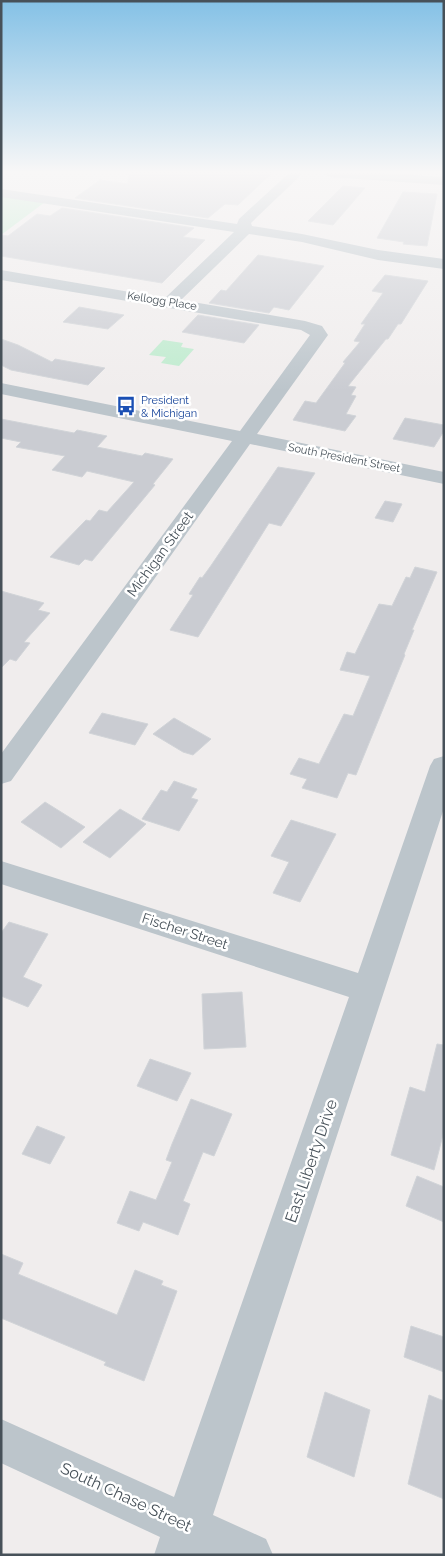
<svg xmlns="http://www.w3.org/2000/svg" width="445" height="1556" font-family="Raleway,sans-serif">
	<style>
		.green { fill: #beebce }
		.building { fill: #caccd2; stroke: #d1d4d8 }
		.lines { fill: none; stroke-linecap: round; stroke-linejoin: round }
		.minor { fill: #bcc5cb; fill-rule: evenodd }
		.labels { text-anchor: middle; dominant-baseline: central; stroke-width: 5; stroke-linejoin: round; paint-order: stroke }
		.far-street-label { font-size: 11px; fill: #475159; stroke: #fff }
		.far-transit-label { font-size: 11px; fill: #164399; stroke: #fff; text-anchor: start }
		.street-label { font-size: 14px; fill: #475159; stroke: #fff }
		.near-street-label { font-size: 16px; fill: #475159; stroke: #fff }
	</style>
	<rect width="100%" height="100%" fill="#f0eded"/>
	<!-- green -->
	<path class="green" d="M 1,195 L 45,202 L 1,235 Z
		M 163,340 L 183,343 L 181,347 L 194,349 L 179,366 L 161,363 L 166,357 L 149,355 Z"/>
	<!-- building -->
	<path class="building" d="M 129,173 L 272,173 L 238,205 L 225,204 L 208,218 L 75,198 L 100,180 L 128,184 Z
		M 343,186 L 365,188 L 333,225 L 308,221 Z
		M 403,192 L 437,194 L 427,246 L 403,244 L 404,242 L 377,238 Z
		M 62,208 L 194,228 L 183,237 L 205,240 L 162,283 L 1,256 L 1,235 L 8,236 L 37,214 L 50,216 Z
		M 258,255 L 324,266 L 289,310 L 274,307 L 269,313 L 209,303 L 221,290 L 226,291 Z
		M 385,275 L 428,281 L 401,324 L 398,324 L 388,339 L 386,339 L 348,386 L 356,387 L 351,395 L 356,396 L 346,414 L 356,416 L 345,431 L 293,420 L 305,401 L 316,403 L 345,363 L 343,362 L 360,342 L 354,341 L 365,324 L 361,324 L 383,293 L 372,291 Z
		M 79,307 L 124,315 L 108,329 L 63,322 Z
		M 198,315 L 259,325 L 244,343 L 182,332 Z
		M 1,339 L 18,345 L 52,362 L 55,359 L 105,368 L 88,385 L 11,370 L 1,365 Z
		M 405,418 L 444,425 L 444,431 L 434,447 L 393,439 Z
		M 1,419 L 74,433 L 77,430 L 107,436 L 97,447 L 142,456 L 145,453 L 173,459 L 153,484 L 155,485 L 92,561 L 85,559 L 79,565 L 50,557 L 86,520 L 90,521 L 99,510 L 107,512 L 134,482 L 87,471 L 82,477 L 52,470 L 65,456 L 16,447 L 21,442 L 1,438 Z
		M 278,467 L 315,473 L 281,526 L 269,523 L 198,637 L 170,630 L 193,595 L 189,594 L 200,577 L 202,578 L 210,567 Z
		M 385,501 L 402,504 L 393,522 L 375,518 Z
		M 415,567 L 437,572 L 412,630 L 414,630 L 404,654 L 405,655 L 356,775 L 348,773 L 337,798 L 302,788 L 307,779 L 290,774 L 299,758 L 319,764 L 344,714 L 353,716 L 370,676 L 340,670 L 347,652 L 355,654 L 379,604 L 392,606 L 406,577 L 410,578 Z
		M 1,591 L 44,603 L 38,610 L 50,613 L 24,642 L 30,643 L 16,661 L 10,659 L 1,668 Z
		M 102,713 L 148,724 L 135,745 L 89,733 Z
		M 174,718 L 211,739 L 193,755 L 183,752 L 153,734 Z
		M 174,781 L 197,789 L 191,798 L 198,800 L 179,831 L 142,819 L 161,790 L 167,792 Z
		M 45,802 L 85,827 L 61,848 L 21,822 Z
		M 120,809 L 146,824 L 110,858 L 83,842 Z
		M 291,820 L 336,834 L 300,902 L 273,893 L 289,862 L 271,856 Z
		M 9,922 L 48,934 L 23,977 L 42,985 L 28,1007 L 1,996 L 1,933 Z
		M 242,992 L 246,1047 L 204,1049 L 202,994 Z
		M 437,1044 L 444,1045 L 444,1131 L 434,1170 L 391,1155 L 410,1087 L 425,1092 Z
		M 150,1059 L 191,1073 L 177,1101 L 137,1086 Z
		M 191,1099 L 232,1114 L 214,1156 L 203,1152 L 183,1201 L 190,1204 L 178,1235 L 143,1222 L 139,1231 L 117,1223 L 130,1191 L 156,1200 L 172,1162 L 166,1160 L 172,1144 Z
		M 37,1126 L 65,1137 L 50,1164 L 22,1154 Z
		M 417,1176 L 444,1187 L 444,1222 L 406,1206 Z
		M 1,1254 L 23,1263 L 18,1274 L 117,1315 L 135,1270 L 163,1281 L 161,1285 L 177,1291 L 144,1381 L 104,1365 L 106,1362 L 1,1318 Z
		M 411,1326 L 444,1337 L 444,1372 L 404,1357 Z
		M 325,1392 L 370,1410 L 354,1477 L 307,1457 Z
		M 429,1395 L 444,1401 L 444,1499 L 408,1484 Z"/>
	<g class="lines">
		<!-- minor -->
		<path class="minor" d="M 289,173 L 303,173 L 251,223 L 252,226 L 302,234 L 378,250 L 444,259 L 444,269 L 378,260 L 302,242 L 249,234 L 181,300 L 305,321 L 322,326 L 328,335 L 257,434 L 444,472 L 444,484 L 250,444 L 11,781 L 1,784 L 1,754 L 232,441 L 1,394 L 1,383 L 240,431 L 310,335 L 301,330 L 1,280 L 1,270 L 165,298 L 234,232 L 1,197 L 1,189 L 237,224 L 239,219 Z
			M 323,173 L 383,173 L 444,177 L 444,185 L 330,177 Z
			M 444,756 L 444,808 L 213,1515 L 266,1539 L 273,1555 L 154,1555 L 160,1537 L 1,1463 L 1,1419 L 174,1497 L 349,997 L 1,884 L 1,861 L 358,973 L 430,766 L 434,759 Z"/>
	</g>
	<!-- sky -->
	<linearGradient id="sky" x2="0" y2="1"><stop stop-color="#84c1e6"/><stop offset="0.44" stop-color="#f8f7f7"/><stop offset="1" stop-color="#f8f7f7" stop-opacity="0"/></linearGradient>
	<rect width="445" height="391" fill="url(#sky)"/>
	<!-- icons -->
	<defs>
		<symbol id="bus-bare" viewBox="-9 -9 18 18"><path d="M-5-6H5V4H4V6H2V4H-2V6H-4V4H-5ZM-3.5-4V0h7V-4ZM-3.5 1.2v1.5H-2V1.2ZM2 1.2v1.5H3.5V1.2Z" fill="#1a4fb4" stroke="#fff" stroke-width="2.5" paint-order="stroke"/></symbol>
	</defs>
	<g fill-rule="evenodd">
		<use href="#bus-bare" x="112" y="392" width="28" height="28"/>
	</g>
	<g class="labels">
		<!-- far-street labels -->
		<g class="far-street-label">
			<text transform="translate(162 301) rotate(9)">Kellogg Place</text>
			<text transform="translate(344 458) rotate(11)">South President Street</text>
		</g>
		<!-- far-transit labels -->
		<g class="far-transit-label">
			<text x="141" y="400">President<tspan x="141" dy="13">&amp; Michigan</tspan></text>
		</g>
		<!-- street labels -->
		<g class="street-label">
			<text transform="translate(160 554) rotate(-54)">Michigan Street</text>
			<text transform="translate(185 931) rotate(18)">Fischer Street</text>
		</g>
		<!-- near-street labels -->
		<g class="near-street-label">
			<text transform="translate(311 1161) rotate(-71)">East Liberty Drive</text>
			<text transform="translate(126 1497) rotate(25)">South Chase Street</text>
		</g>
	</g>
	<!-- border -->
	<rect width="445" height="1556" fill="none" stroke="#475159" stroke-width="5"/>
</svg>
